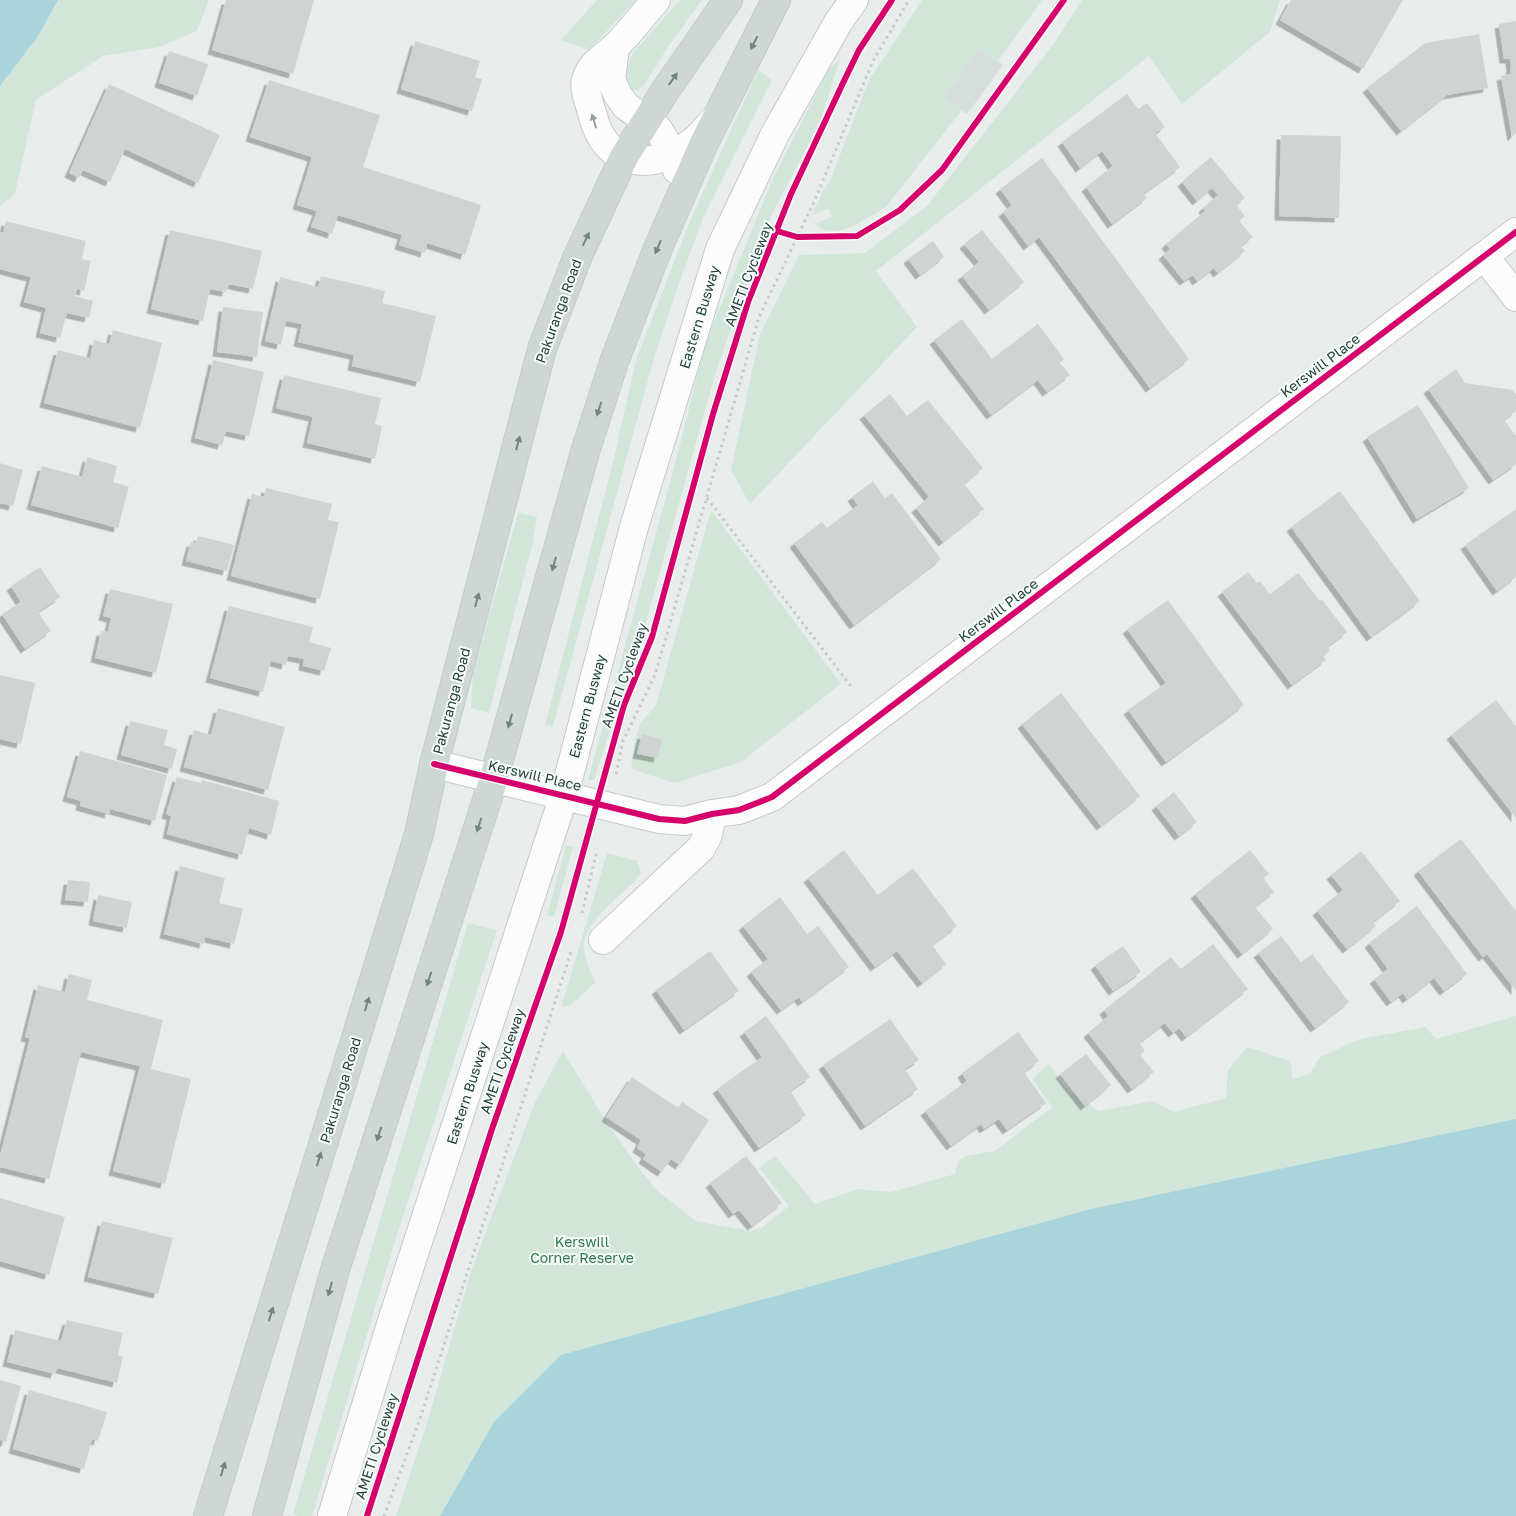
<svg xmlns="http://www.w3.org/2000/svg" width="1516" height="1516" font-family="'Golos Text',sans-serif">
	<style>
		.built { fill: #d6dedb }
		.green { fill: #d1e6d8 }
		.water { fill: #a9d4db }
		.building { fill: #cfd4d2; filter: url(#shadow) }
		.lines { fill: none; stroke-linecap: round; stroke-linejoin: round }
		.minor-casing { stroke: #c5cac8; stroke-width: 30 }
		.major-casing { stroke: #c3ccc9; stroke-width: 30 }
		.path { stroke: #c3ccca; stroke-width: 3; stroke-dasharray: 2.5 4; stroke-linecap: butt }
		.minor { stroke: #fcfcfc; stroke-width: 28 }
		.major { stroke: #cfd7d5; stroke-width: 28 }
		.cycleway-casing { stroke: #f7fbf9; stroke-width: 9 }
		.cycleway { stroke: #d6006c; stroke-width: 6 }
		.oneway { fill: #718580 }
		.oneway2 { fill: #909f9b }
		.labels { text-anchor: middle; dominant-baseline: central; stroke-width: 4; stroke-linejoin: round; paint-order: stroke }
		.street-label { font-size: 14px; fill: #24423a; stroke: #f7fbf9 }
		.park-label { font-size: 14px; fill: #2d7a4b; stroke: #f7fbf9 }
	</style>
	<defs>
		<filter id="shadow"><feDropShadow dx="-4.5" dy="4.5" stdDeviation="0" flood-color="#0004"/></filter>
	</defs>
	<rect width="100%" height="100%" fill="#e8edeb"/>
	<!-- built -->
	<path class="built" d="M 980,48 L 1003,65 L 967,114 L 944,97 Z"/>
	<!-- green -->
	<path class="green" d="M 0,0 L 209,0 L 197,31 L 159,47 L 103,56 L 36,100 L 15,194 L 0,206 Z
		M 597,0 L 636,0 L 589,50 L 561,40 Z
		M 680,0 L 702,0 L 668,47 L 644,85 L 636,91 L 628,89 L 624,82 L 632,54 Z
		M 922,0 L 1042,0 L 998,61 L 980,48 L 944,97 L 962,110 L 886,207 L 852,227 L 837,231 L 825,230 L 817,226 L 816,224 L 832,216 L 828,208 L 812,215 L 825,187 L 830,181 L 869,80 Z
		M 1082,0 L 1280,0 L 1270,32 L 1182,104 L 1149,56 L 876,271 L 917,327 L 750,504 L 731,470 L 760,334 L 799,255 L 865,253 L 927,206 L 1052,46 Z
		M 840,59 L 820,122 L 772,214 L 716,371 L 634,665 L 626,682 L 594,780 L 588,780 L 676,460 L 706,341 L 775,174 L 828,70 Z
		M 758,70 L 772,80 L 703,218 L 677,289 L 654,358 L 553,726 L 545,725 L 615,454 L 636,360 L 690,221 Z
		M 711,510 L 841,684 L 741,762 L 675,783 L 631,769 L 635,741 L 640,724 L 656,705 Z
		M 518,513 L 537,517 L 532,545 L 489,713 L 471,708 L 473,673 Z
		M 566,845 L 573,847 L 554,917 L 547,915 Z
		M 607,853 L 637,861 L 641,872 L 636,880 C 622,894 587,922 584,941 C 583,955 589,970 596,982 L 573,1003 L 565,1007 L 562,1005 Z
		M 468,923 L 497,930 L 397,1235 L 312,1516 L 298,1516 L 293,1514 Z
		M 1516,1016 L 1516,1516 L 396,1516 L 428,1420 L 471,1271 L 535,1102 L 563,1051 L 611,1129 L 644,1175 L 659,1192 L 696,1221 L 749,1231 L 761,1228 L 789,1206 L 759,1168 L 775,1156 L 815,1204 L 858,1189 L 891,1192 L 955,1174 L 958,1161 L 966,1156 L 995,1151 L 1052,1107 L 1032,1079 L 1049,1064 L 1068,1091 L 1099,1111 L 1152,1101 L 1174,1112 L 1226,1098 L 1228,1070 L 1247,1047 L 1290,1061 L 1293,1079 L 1310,1074 L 1320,1057 L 1360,1039 L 1426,1027 L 1436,1039 Z"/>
	<!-- water -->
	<path class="water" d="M 0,0 L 58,0 L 38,36 L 0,86 Z
		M 1516,1119 L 1516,1516 L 440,1516 L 494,1422 L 561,1355 L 1091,1209 Z"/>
	<!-- building -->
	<path class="building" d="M 226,0 L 314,0 L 293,74 L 212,50 Z
		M 1291,0 L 1403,0 L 1363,69 L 1280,20 Z
		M 1516,21 L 1516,133 L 1512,137 L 1501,76 L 1511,74 L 1510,68 L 1511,68 L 1510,59 L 1504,59 L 1499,24 Z
		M 1479,34 L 1488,88 L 1447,95 L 1401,131 L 1367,88 L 1425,43 Z
		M 415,41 L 480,61 L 475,77 L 482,79 L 472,111 L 401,89 Z
		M 169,51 L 208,64 L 197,96 L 159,83 Z
		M 269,80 L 380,115 L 363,167 L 481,205 L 465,255 L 427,243 L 425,253 L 399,245 L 402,235 L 338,215 L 332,234 L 311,227 L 317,211 L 297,205 L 312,157 L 250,137 Z
		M 109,84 L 220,135 L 198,183 L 125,149 L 110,182 L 83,170 L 79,178 L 69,173 Z
		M 1127,94 L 1138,109 L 1147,103 L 1165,127 L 1155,133 L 1180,167 L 1143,194 L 1147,198 L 1112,224 L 1086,187 L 1113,166 L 1102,151 L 1080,168 L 1062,142 Z
		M 1281,135 L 1341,136 L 1339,218 L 1279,216 Z
		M 1211,157 L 1245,198 L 1236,205 L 1245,216 L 1239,221 L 1253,237 L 1241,246 L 1245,251 L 1218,273 L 1214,268 L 1197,281 L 1193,275 L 1184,281 L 1163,255 L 1170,249 L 1166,244 L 1205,211 L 1203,208 L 1218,195 L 1212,188 L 1197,201 L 1182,182 Z
		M 1042,158 L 1189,359 L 1150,388 L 1039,237 L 1028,246 L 1003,212 L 1012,205 L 1000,189 Z
		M 6,221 L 86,241 L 82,259 L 91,261 L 84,291 L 77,289 L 75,296 L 93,301 L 89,318 L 67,313 L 60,338 L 40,333 L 46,308 L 24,302 L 31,277 L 0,269 L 0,232 L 3,233 Z
		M 170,230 L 262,251 L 253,289 L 229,284 L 226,292 L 210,289 L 203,321 L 151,309 Z
		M 982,230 L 1024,282 L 989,310 L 962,276 L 979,262 L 964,244 Z
		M 933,241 L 944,257 L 920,275 L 908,259 Z
		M 321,276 L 385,291 L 382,303 L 436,316 L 420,382 L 352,366 L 354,355 L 298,342 L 302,324 L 286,321 L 281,345 L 265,341 L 280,277 L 318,287 Z
		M 223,307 L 263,312 L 257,357 L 217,352 Z
		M 962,319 L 992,359 L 1038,324 L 1064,359 L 1060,363 L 1070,375 L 1047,392 L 1038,380 L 991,415 L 934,340 Z
		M 113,330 L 162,343 L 140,428 L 44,403 L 58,350 L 90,358 L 94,340 L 109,344 Z
		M 213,360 L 264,372 L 249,436 L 226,431 L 222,445 L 195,438 Z
		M 1456,369 L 1465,383 L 1512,390 L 1516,394 L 1516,411 L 1504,420 L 1516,436 L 1516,464 L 1493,480 L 1428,389 Z
		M 284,375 L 381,398 L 375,424 L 382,426 L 375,459 L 307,443 L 313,417 L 276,408 Z
		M 890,394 L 907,416 L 928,400 L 983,468 L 964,484 L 984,509 L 943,542 L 916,508 L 929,497 L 864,415 Z
		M 1418,405 L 1469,488 L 1417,519 L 1367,437 Z
		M 87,457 L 117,466 L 113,482 L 129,487 L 118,528 L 31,505 L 42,466 L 82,477 Z
		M 0,463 L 23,470 L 13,506 L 0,503 Z
		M 873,481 L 885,498 L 892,493 L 941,559 L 854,625 L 794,543 L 822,522 L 827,528 L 858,505 L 852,497 Z
		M 266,488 L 332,504 L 328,520 L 339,522 L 320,599 L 231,576 L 252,494 L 264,497 Z
		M 1340,491 L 1420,601 L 1371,637 L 1291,527 Z
		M 1516,509 L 1516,577 L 1497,591 L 1465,545 Z
		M 198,536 L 234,545 L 227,571 L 186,561 L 191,542 L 196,543 Z
		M 40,567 L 60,597 L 38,612 L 51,631 L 25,649 L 2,614 L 21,602 L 11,586 Z
		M 1248,572 L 1257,583 L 1260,581 L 1270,594 L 1298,573 L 1320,601 L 1322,600 L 1347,632 L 1327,647 L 1330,650 L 1323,656 L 1326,660 L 1292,685 L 1222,592 Z
		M 110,589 L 173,604 L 156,673 L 95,658 L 101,631 L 108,632 L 111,618 L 103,616 Z
		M 1168,600 L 1244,705 L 1166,762 L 1128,710 L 1166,683 L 1127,629 Z
		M 229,606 L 313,627 L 309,642 L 331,648 L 324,671 L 303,666 L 304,659 L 288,656 L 286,665 L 271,661 L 263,692 L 210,678 Z
		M 0,675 L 35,683 L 21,744 L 0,739 Z
		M 1061,693 L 1140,796 L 1101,826 L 1022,724 Z
		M 1496,700 L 1516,726 L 1516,818 L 1451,735 Z
		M 218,708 L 285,727 L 268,790 L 184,767 L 194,730 L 211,735 Z
		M 130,721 L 168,730 L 164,745 L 177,749 L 172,769 L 121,755 Z
		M 642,734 L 662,739 L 658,758 L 637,754 Z
		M 80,751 L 167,775 L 155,821 L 110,809 L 109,814 L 80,806 L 81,801 L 67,797 Z
		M 177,777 L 201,783 L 202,780 L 279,801 L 271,835 L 249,828 L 242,855 L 167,834 L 171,816 L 166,814 Z
		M 1174,792 L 1197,822 L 1179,836 L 1156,806 Z
		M 1461,839 L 1516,911 L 1516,991 L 1487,954 L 1483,957 L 1418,871 Z
		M 844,850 L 878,895 L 913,868 L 957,926 L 932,945 L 946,964 L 922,983 L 897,951 L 875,967 L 808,878 Z
		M 1250,850 L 1269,874 L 1263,878 L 1274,892 L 1255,907 L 1273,929 L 1242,954 L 1195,894 Z
		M 1361,851 L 1400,901 L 1373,922 L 1376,926 L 1347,949 L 1317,911 L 1343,890 L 1331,875 Z
		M 180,866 L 225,878 L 219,903 L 243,909 L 234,944 L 205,937 L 204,944 L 164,934 Z
		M 68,880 L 90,882 L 88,902 L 65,900 Z
		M 98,895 L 132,902 L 127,928 L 93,921 Z
		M 780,897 L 807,934 L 818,926 L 849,967 L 802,1002 L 799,997 L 781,1010 L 751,972 L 768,959 L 743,926 Z
		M 1417,906 L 1467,974 L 1444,991 L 1434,978 L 1407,999 L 1403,993 L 1391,1002 L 1374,979 L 1388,969 L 1369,943 Z
		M 1281,936 L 1301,962 L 1312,954 L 1349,1002 L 1315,1028 L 1258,953 Z
		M 1213,944 L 1248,989 L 1186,1037 L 1179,1028 L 1173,1033 L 1165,1023 L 1139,1043 L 1145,1050 L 1140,1055 L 1154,1072 L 1132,1089 L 1088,1033 L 1108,1016 L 1104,1010 L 1171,957 L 1181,969 Z
		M 1123,946 L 1141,972 L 1113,991 L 1095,965 Z
		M 710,951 L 739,991 L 684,1030 L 656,990 Z
		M 69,974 L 92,980 L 87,1000 L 163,1020 L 151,1069 L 191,1079 L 165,1184 L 113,1171 L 140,1066 L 81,1052 L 49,1179 L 0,1167 L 0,1156 L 30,1038 L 25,1037 L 38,985 L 65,992 Z
		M 766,1016 L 810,1077 L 790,1091 L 806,1115 L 759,1148 L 717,1089 L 762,1057 L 744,1032 Z
		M 890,1019 L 919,1060 L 905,1069 L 918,1089 L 865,1126 L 823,1065 Z
		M 1018,1032 L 1039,1061 L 1024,1072 L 1046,1103 L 1007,1130 L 999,1119 L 984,1129 L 981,1124 L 951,1146 L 925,1111 L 967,1081 L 962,1073 Z
		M 1086,1054 L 1111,1085 L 1085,1106 L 1060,1074 Z
		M 632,1077 L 678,1108 L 682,1102 L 709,1120 L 680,1165 L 671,1159 L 662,1172 L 643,1159 L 646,1154 L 637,1148 L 641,1140 L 606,1117 Z
		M 746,1156 L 782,1203 L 752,1226 L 739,1210 L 733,1214 L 710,1183 Z
		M 0,1198 L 65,1217 L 49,1275 L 0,1261 Z
		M 102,1221 L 173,1238 L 158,1294 L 88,1277 Z
		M 67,1320 L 123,1333 L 118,1355 L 123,1357 L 117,1383 L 57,1368 L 55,1374 L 7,1362 L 15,1330 L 61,1341 Z
		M 0,1380 L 21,1386 L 6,1442 L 0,1440 Z
		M 29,1390 L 107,1412 L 98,1441 L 92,1439 L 84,1469 L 13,1449 Z"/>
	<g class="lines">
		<defs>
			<path id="minor" d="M 656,0 C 643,15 630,32 616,46 C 603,59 592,61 586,80 C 583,87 590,105 592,113 C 605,167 648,172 690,144 C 699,138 706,128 714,120
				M 615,47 L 611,80 L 618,95 L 626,106 L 658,129 L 673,154 L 677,170
				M 1484,256 L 1516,297
				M 434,764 L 659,819 L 685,821 L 712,814 L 739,810 L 772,797 L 1516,232
				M 603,940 L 701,848 L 708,835 L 712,814
				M 332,1516 L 391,1324 L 564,795 L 634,527 L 720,249 L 775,134 L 839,21 L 854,0"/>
			<path id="major" d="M 208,1516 L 419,834 L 434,764 L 542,349 L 577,258 L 624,157 L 665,91 L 728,0
				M 267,1516 L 335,1270 L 494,778 L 585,452 L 614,362 L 658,248 L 705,141 L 776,0"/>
		</defs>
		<!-- minor casing -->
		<use href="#minor" class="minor-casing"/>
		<!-- major casing -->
		<use href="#major" class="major-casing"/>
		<!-- path -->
		<path class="path" d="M 707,498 L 853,689
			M 616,774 L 623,741 L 655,675 L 759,317 L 814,202 L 873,61 L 909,0
			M 582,913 L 597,850
			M 384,1516 L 420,1419 L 571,952"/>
		<!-- minor -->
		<use href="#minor" class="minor"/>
		<!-- major -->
		<use href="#major" class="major"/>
		<defs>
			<path id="cycleway" d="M 777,231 L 797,237 L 857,236 L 900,210 L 942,170 L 1064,0
				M 434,764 L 659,819 L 685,821 L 712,814 L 739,810 L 772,797 L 1516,232
				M 367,1516 L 492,1129 L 561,932 L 624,705 L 652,637 L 713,414 L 748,302 L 791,194 L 843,83 L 859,50 L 892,0"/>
		</defs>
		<!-- cycleway casing -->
		<use href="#cycleway" class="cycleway-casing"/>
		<!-- cycleway -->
		<use href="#cycleway" class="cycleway"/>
	</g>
	<!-- one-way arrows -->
	<defs><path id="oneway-solid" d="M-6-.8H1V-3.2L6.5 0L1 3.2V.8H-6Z" transform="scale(1.25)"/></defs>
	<g class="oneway">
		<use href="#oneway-solid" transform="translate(754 43) rotate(117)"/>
		<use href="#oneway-solid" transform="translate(673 79) rotate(-55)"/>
		<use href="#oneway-solid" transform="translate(586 239) rotate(-65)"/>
		<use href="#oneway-solid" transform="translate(658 247) rotate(113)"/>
		<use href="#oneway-solid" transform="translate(599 409) rotate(108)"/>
		<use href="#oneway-solid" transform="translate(518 443) rotate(-75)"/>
		<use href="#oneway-solid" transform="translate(554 564) rotate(106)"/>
		<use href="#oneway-solid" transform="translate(477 600) rotate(-75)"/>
		<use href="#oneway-solid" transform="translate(510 721) rotate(106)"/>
		<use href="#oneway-solid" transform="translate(479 825) rotate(108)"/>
		<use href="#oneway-solid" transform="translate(429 979) rotate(108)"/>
		<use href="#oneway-solid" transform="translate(367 1004) rotate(-73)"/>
		<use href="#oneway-solid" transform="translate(379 1134) rotate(108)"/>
		<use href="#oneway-solid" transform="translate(319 1159) rotate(-73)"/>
		<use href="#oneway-solid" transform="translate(330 1289) rotate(105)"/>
		<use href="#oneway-solid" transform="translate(271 1314) rotate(-73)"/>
		<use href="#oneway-solid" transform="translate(223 1469) rotate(-73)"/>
	</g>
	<use class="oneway2" href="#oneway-solid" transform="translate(594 121) rotate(-107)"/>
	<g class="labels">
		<!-- street labels -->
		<g class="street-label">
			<text transform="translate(748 274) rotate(-69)">AMETI Cycleway</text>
			<text transform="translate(558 311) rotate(-70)">Pakuranga Road</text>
			<text transform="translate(699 317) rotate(-73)">Eastern Busway</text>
			<text transform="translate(1320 365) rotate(-37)">Kerswill Place</text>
			<text transform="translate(998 610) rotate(-37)">Kerswill Place</text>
			<text transform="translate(624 675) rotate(-70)">AMETI Cycleway</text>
			<text transform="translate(451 701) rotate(-75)">Pakuranga Road</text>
			<text transform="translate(587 706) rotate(-75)">Eastern Busway</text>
			<text transform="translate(535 775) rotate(13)">Kerswill Place</text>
			<text transform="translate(502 1061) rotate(-71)">AMETI Cycleway</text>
			<text transform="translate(340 1090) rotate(-73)">Pakuranga Road</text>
			<text transform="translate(467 1093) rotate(-72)">Eastern Busway</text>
			<text transform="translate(376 1446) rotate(-72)">AMETI Cycleway</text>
		</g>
		<!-- park labels -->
		<g class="park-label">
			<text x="582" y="1241">Kerswill<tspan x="582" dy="16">Corner Reserve</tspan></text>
		</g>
	</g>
</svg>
